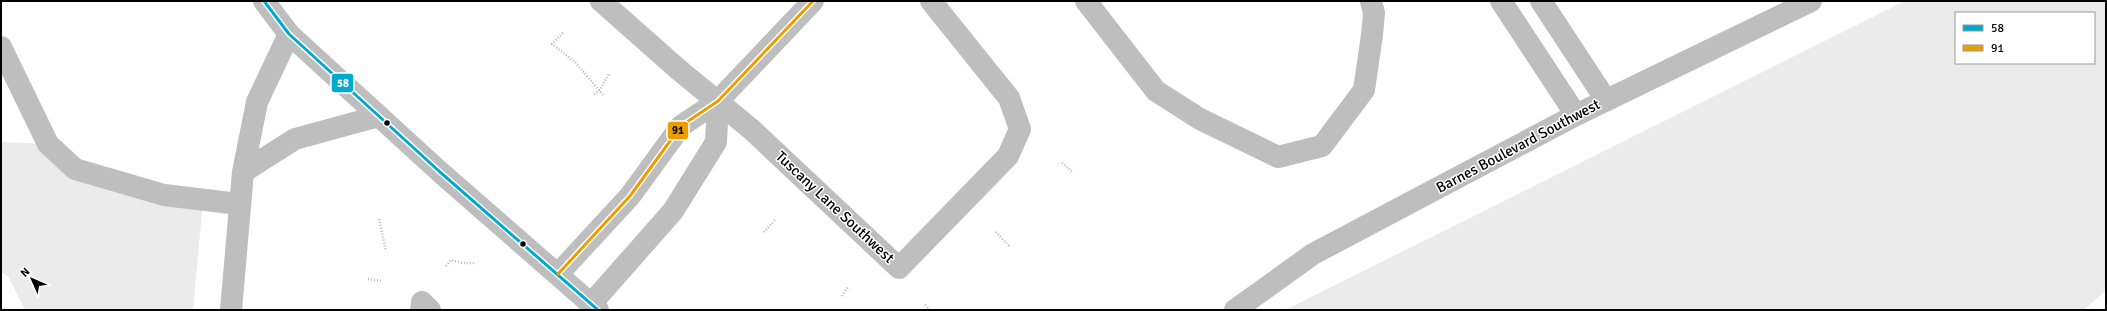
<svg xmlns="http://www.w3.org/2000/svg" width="2107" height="311" font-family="Signika,sans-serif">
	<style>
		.green { fill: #ebebeb; fill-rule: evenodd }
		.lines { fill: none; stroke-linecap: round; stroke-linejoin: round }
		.path { stroke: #b9b9b9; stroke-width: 2.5; stroke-dasharray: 1 2; stroke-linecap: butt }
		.minor { stroke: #bebebe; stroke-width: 22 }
		.bus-1-casing { stroke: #fff; stroke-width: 6 }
		.bus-2-casing { stroke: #fff; stroke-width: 6 }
		.bus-1 { stroke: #00a9ce; stroke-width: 3 }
		.bus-2 { stroke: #eb9e00; stroke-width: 3 }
		.bus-dot { fill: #000; stroke: #fff; stroke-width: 1.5 }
		.labels { text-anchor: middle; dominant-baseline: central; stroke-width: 3; stroke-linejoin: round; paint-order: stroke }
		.street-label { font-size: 15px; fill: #000; stroke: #fff }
		.line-badge { stroke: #fff; stroke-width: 1.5 }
		.badge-label { font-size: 11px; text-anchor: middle; font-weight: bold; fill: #fff }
		.pale-badge-label { font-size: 11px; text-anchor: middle; font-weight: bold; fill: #111 }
	</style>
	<rect width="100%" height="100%" fill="#fff"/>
	<!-- green -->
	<path class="green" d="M 1905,1 L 2106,1 L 2106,290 L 2084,310 L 1285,310 ZM 1956,13 L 2094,13 L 2094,63 L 1956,63 Z
		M 1,142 L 48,144 L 75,169 L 203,201 L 193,310 L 25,310 L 8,276 L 1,272 Z"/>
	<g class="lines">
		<!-- path -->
		<path class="path" d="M 563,33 L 552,44 L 575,62 L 603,95
			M 594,94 L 599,91 L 609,74
			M 1062,163 L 1072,172
			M 379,219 L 386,251
			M 764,232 L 775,220
			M 996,232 L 1009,246
			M 446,266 L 451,260 L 463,263 L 476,263
			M 368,279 L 383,281
			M 842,296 L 848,287
			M 925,305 L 930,310"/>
		<!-- minor -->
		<path class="minor" d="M 264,1 L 289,34 L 440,172 L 598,310
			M 601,1 L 679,70 L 751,129 L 899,268 L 1008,156 L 1020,129 L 1009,98 L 931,1
			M 1086,1 L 1156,91 L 1200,119 L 1278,157 L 1322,146 L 1364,90 L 1372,35 L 1374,13 L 1371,1
			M 1501,1 L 1576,115
			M 1541,1 L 1606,100
			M 1,47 L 48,144 L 75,169 L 164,195 L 239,204
			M 243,172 L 295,139 L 379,116
			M 558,274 L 630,196 L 681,126 L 718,101 L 813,1
			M 591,304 L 673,211 L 716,142 L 718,101
			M 231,310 L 243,172 L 257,102 L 289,34
			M 421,310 L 422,302 L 430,310
			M 1235,310 L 1313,254 L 1576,115 L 1811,1"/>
		<defs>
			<path id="bus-1" d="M 264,1 L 289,34 L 440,172 L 598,310"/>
			<path id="bus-2" d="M 558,274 L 630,196 L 681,126 L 718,101 L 813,1"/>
		</defs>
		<!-- bus-1 casing -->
		<use href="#bus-1" class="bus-1-casing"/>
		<!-- bus-2 casing -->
		<use href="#bus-2" class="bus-2-casing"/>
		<!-- bus-1 -->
		<use href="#bus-1" class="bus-1"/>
		<!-- bus-2 -->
		<use href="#bus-2" class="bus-2"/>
	</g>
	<!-- markers -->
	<g class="bus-dot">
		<circle cx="387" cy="123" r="3.5"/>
		<circle cx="523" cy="244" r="3.5"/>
	</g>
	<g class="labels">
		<!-- street labels -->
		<g class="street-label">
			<text transform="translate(1518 146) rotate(-28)">Barnes Boulevard Southwest</text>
			<text transform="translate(835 207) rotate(43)">Tuscany Lane Southwest</text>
		</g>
	</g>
	<g class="line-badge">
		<rect x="331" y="73" width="23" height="20" rx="4" fill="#00a9ce"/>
		<rect x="667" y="121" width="22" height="19" rx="4" fill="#eb9e00"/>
	</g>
	<g class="badge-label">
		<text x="343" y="87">58</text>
	</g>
	<g class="pale-badge-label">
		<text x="678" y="134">91</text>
	</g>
	<!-- border -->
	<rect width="2107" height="311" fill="none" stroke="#000000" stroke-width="4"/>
	<!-- legend -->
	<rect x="1955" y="12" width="140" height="52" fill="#ffffff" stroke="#999999"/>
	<rect x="1963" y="25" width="20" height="6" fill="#00a9ce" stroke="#999999"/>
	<text x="1991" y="32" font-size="12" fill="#000000">58</text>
	<rect x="1963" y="45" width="20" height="6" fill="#eb9e00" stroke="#999999"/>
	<text x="1991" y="52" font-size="12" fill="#000000">91</text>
	<!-- north arrow -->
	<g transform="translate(32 279) rotate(315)" stroke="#ffffff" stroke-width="3" paint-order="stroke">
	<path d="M0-3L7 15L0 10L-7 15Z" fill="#000000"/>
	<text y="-6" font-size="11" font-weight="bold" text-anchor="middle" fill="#000000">N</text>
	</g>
</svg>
